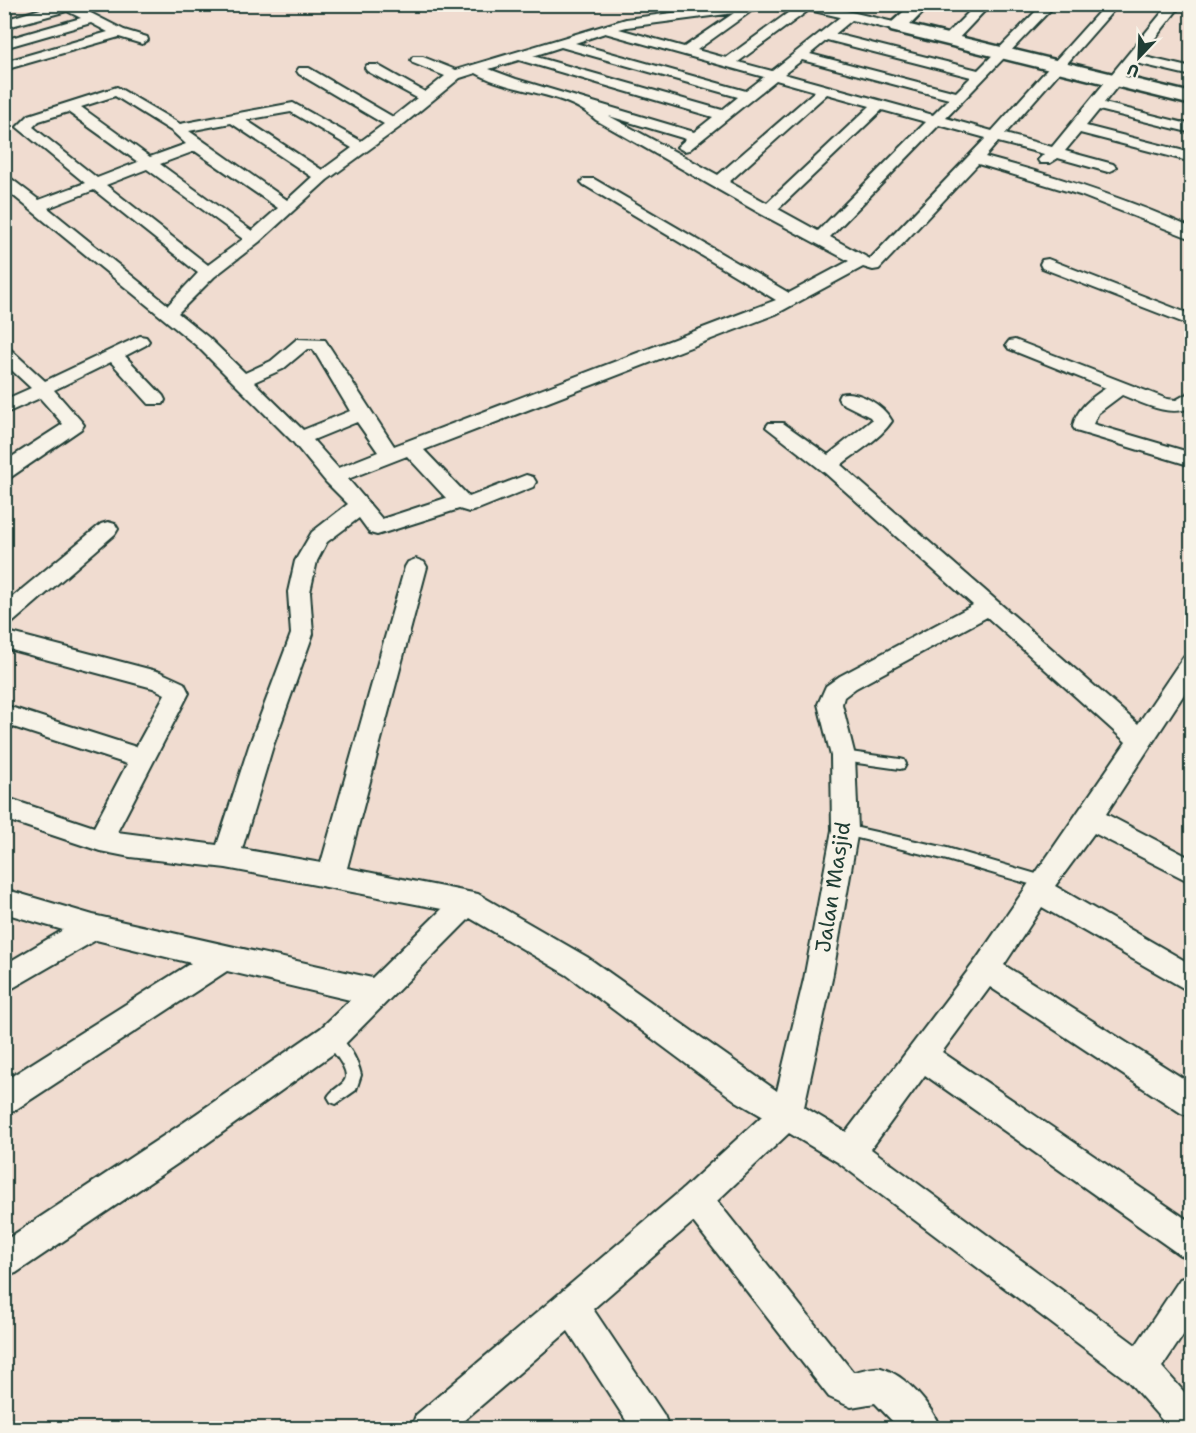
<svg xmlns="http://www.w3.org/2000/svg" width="1196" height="1433" font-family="'Shantell Sans',sans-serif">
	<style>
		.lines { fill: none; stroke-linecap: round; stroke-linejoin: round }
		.lane-casing { stroke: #1f3d34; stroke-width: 4 }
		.street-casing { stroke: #1f3d34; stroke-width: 4 }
		.secondary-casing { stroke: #1f3d34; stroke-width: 5 }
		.lane { fill: #f7f3e8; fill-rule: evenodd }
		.street { fill: #f7f3e8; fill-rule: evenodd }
		.secondary { fill: #f7f3e8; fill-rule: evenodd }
		.labels { text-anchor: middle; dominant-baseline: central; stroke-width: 4.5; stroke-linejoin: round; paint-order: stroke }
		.street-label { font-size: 21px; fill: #1f3d34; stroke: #f7f3e8 }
	</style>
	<rect width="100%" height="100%" fill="#f0dcd0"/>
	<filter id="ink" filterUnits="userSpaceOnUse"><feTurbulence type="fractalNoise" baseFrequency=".0167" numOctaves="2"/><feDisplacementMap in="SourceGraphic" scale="12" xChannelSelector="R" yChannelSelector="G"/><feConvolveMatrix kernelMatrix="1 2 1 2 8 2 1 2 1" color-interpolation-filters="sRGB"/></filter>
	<g filter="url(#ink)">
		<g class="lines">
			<defs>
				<path id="lane" d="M 843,751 L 900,759 L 904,760 L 906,764 L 904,768 L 900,769 L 843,761 L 839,760 L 837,756 L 839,752 Z
					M 845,825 L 947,848 L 1043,876 L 1048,878 L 1050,882 L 1048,886 L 1043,888 L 947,860 L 845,835 L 840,834 L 839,830 L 840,826 Z
					M 331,1031 C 345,1037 358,1060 361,1075 L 356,1090 L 336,1104 L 331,1102 L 328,1097 C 332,1089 341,1087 345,1080 C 351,1069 328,1048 324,1038 L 326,1033 Z"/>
				<path id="street" d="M 57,4 L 73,4 L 124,30 L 147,37 L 148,40 L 142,44 L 119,37 L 4,70 L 4,62 L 108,32 L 91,23 L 4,48 L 4,40 L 81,18 L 67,11 L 4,28 L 4,20 Z
					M 740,4 L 761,4 L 697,50 L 726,58 L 796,7 L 793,4 L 817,4 L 902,24 L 903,27 L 897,31 L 852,20 L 835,34 L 978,70 L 1043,4 L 1056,4 L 946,118 L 992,131 L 1106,4 L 1119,4 L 1005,134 L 1052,147 L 1169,4 L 1182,4 L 1141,56 L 1192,68 L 1192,76 L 1136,63 L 1104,103 L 1192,125 L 1192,133 L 1099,110 L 1086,126 L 1192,153 L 1192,162 L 1080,133 L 1065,151 L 1113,164 L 1116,167 L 1113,170 L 1108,172 L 1058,158 L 1050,163 L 1040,163 L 1038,160 L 1044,154 L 998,142 L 985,157 C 1056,176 1125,198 1192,228 L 1192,239 L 1080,195 L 978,164 L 879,269 L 873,270 L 863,267 L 776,314 L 424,450 L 469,497 L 526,475 L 533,477 L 536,482 L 533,487 L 476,510 L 469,512 L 459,509 L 377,535 L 370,533 L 359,518 L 327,542 L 317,561 L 310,592 L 313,634 L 273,746 L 242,849 L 321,863 L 405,567 L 408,562 L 416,559 L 424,562 L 427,567 L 347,868 L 478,894 L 587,957 L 777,1091 L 804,979 L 832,830 L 831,756 L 818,704 L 826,686 L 840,676 L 973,605 L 825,473 L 766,427 L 769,423 L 783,423 L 828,455 L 872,420 L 870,417 L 840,402 L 838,398 L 840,394 C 858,389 884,406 892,421 C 879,440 858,451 841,465 L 1138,724 L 1184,656 L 1192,653 L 1192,682 L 1106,814 L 1192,859 L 1192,883 L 1094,833 L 1055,886 L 1192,965 L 1192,993 L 1042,907 L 1004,965 L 1192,1084 L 1192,1117 L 1181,1113 L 990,987 L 942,1052 L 1192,1223 L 1192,1259 L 1180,1255 L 925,1075 L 871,1149 L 1136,1345 L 1180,1279 L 1192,1275 L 1192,1322 L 1162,1367 L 1192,1401 L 1192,1428 L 1169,1428 L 1128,1381 L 839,1163 L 789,1133 L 717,1201 L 853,1372 C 861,1371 873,1366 881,1368 C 906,1375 932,1406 940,1428 L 899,1428 L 875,1403 L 851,1407 L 829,1397 L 693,1222 L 593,1309 L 664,1415 L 669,1428 L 631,1428 L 568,1331 L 455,1428 L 411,1428 L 416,1415 L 684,1188 L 762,1116 L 736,1101 L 567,975 L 470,918 L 341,1048 L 202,1147 L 16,1273 L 4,1277 L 4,1241 L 180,1125 L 321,1028 L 350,1000 L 227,971 L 15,1110 L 4,1114 L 4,1081 L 191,963 L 96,940 L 4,993 L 4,965 L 63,930 L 4,913 L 4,889 L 93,915 L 372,978 L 442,909 L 226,868 L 130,857 L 100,851 L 4,819 L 4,797 L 94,827 L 127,764 L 4,724 L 4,705 L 136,747 L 165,694 L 153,688 L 4,648 L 4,631 L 160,672 L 184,683 L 189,693 L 117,832 L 217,845 L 249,746 L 291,634 L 288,592 L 295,561 L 312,532 L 348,504 L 326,482 L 293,442 L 197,346 L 4,188 L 4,176 L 9,177 L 39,200 L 85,183 L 17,127 L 29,115 L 117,87 L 180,124 L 293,103 L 361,141 L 384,124 L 299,74 L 297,71 L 299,68 L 309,68 L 393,117 L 417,98 L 367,71 L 365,68 L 367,65 L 377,65 L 425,92 L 445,76 L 413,63 L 411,60 L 413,57 L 423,57 L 456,70 L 626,19 ZM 809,10 L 840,17 L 772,71 L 738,62 ZM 734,13 L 684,47 L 619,29 L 627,27 ZM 605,33 L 764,77 L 746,91 L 575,43 ZM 827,40 L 971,77 L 956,92 L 810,54 ZM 561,47 L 738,97 L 722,110 L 533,56 ZM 519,60 L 713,117 L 694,132 L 516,79 L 489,69 ZM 802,60 L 949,99 L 933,115 L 784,74 ZM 476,73 C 513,94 565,91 596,120 L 761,214 L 849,261 L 789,293 L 594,179 L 584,179 L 581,182 L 584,185 L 776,300 L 394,446 L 325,340 L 297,339 L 271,361 L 245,373 L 209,338 L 178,313 L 214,277 L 259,242 L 327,180 L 400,127 L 460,78 ZM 776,80 L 815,91 L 718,175 L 609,116 L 686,139 L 677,147 L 684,151 L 689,150 ZM 827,94 L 870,106 L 767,203 L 729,182 ZM 115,96 L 173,132 L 186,144 L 150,157 L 81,107 ZM 882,110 L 926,122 L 818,231 L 778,209 ZM 68,112 L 138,162 L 97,178 L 33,127 L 39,121 ZM 291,112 L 352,148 L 322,170 L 246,120 ZM 231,123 L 312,177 L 287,200 L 189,131 ZM 939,125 L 986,138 L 870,259 L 830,237 ZM 195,151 L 278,208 L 252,231 L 160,164 ZM 147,169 L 243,239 L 208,265 L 106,185 ZM 94,190 L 198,273 L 168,305 L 48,208 ZM 307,349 L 313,349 L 350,411 L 303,430 L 254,382 L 283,369 ZM 357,422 L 378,452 L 338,468 L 313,440 ZM 407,456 L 446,498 L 382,519 L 348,479 ZM 987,617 L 1126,742 L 976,960 L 846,1132 L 804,1107 L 832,979 L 858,830 L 855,756 L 842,704 L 844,697 L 856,688 Z
					M 977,4 L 991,4 L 955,42 L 945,42 L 944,39 L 945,36 Z
					M 1048,259 L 1192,315 L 1192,326 L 1042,268 L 1040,264 L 1042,260 Z
					M 140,336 L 146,337 L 149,341 L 146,345 L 125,356 L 163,396 L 165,400 L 163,404 L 149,404 L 111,362 L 54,390 L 81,421 L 84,425 L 81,429 L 11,477 L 4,478 L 4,462 L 63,424 L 40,398 L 4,414 L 4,400 L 31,388 L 4,363 L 4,348 L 10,349 L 45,381 Z
					M 1015,340 L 1167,399 L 1176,400 L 1192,391 L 1192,407 C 1169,418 1143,403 1122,395 L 1098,413 L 1093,424 L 1192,453 L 1192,466 L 1076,431 L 1073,427 C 1076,409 1091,398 1106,388 L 1009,349 L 1006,345 L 1009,341 Z
					M 108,522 L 115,524 L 118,529 L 115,534 L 12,623 L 4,625 L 4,604 L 101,524 Z"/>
				<path id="secondary" d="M 912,4 L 931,4 L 910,25 L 1192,93 L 1192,105 L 891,31 L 888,27 L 891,23 Z"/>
			</defs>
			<!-- lane casing -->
			<use href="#lane" class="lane-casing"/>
			<!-- street casing -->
			<use href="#street" class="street-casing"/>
			<!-- secondary casing -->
			<use href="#secondary" class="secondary-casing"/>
			<!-- lane -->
			<use href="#lane" class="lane"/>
			<!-- street -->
			<use href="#street" class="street"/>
			<!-- secondary -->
			<use href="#secondary" class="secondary"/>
		</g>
	</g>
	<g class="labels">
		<!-- street labels -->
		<g class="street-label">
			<text transform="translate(833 887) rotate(-81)">Jalan Masjid</text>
		</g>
	</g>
	<!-- margin -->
	<rect width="1196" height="1433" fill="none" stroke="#f7f3e8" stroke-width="24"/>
	<rect x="12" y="12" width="1172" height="1409" fill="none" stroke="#1f3d34" stroke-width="2" filter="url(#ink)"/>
	<!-- north arrow -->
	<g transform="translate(1139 57) rotate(203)" stroke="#f7f3e8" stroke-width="4.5" paint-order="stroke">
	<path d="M0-4.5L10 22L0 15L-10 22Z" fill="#1f3d34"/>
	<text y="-9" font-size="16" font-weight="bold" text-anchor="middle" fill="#1f3d34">U</text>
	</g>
</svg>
